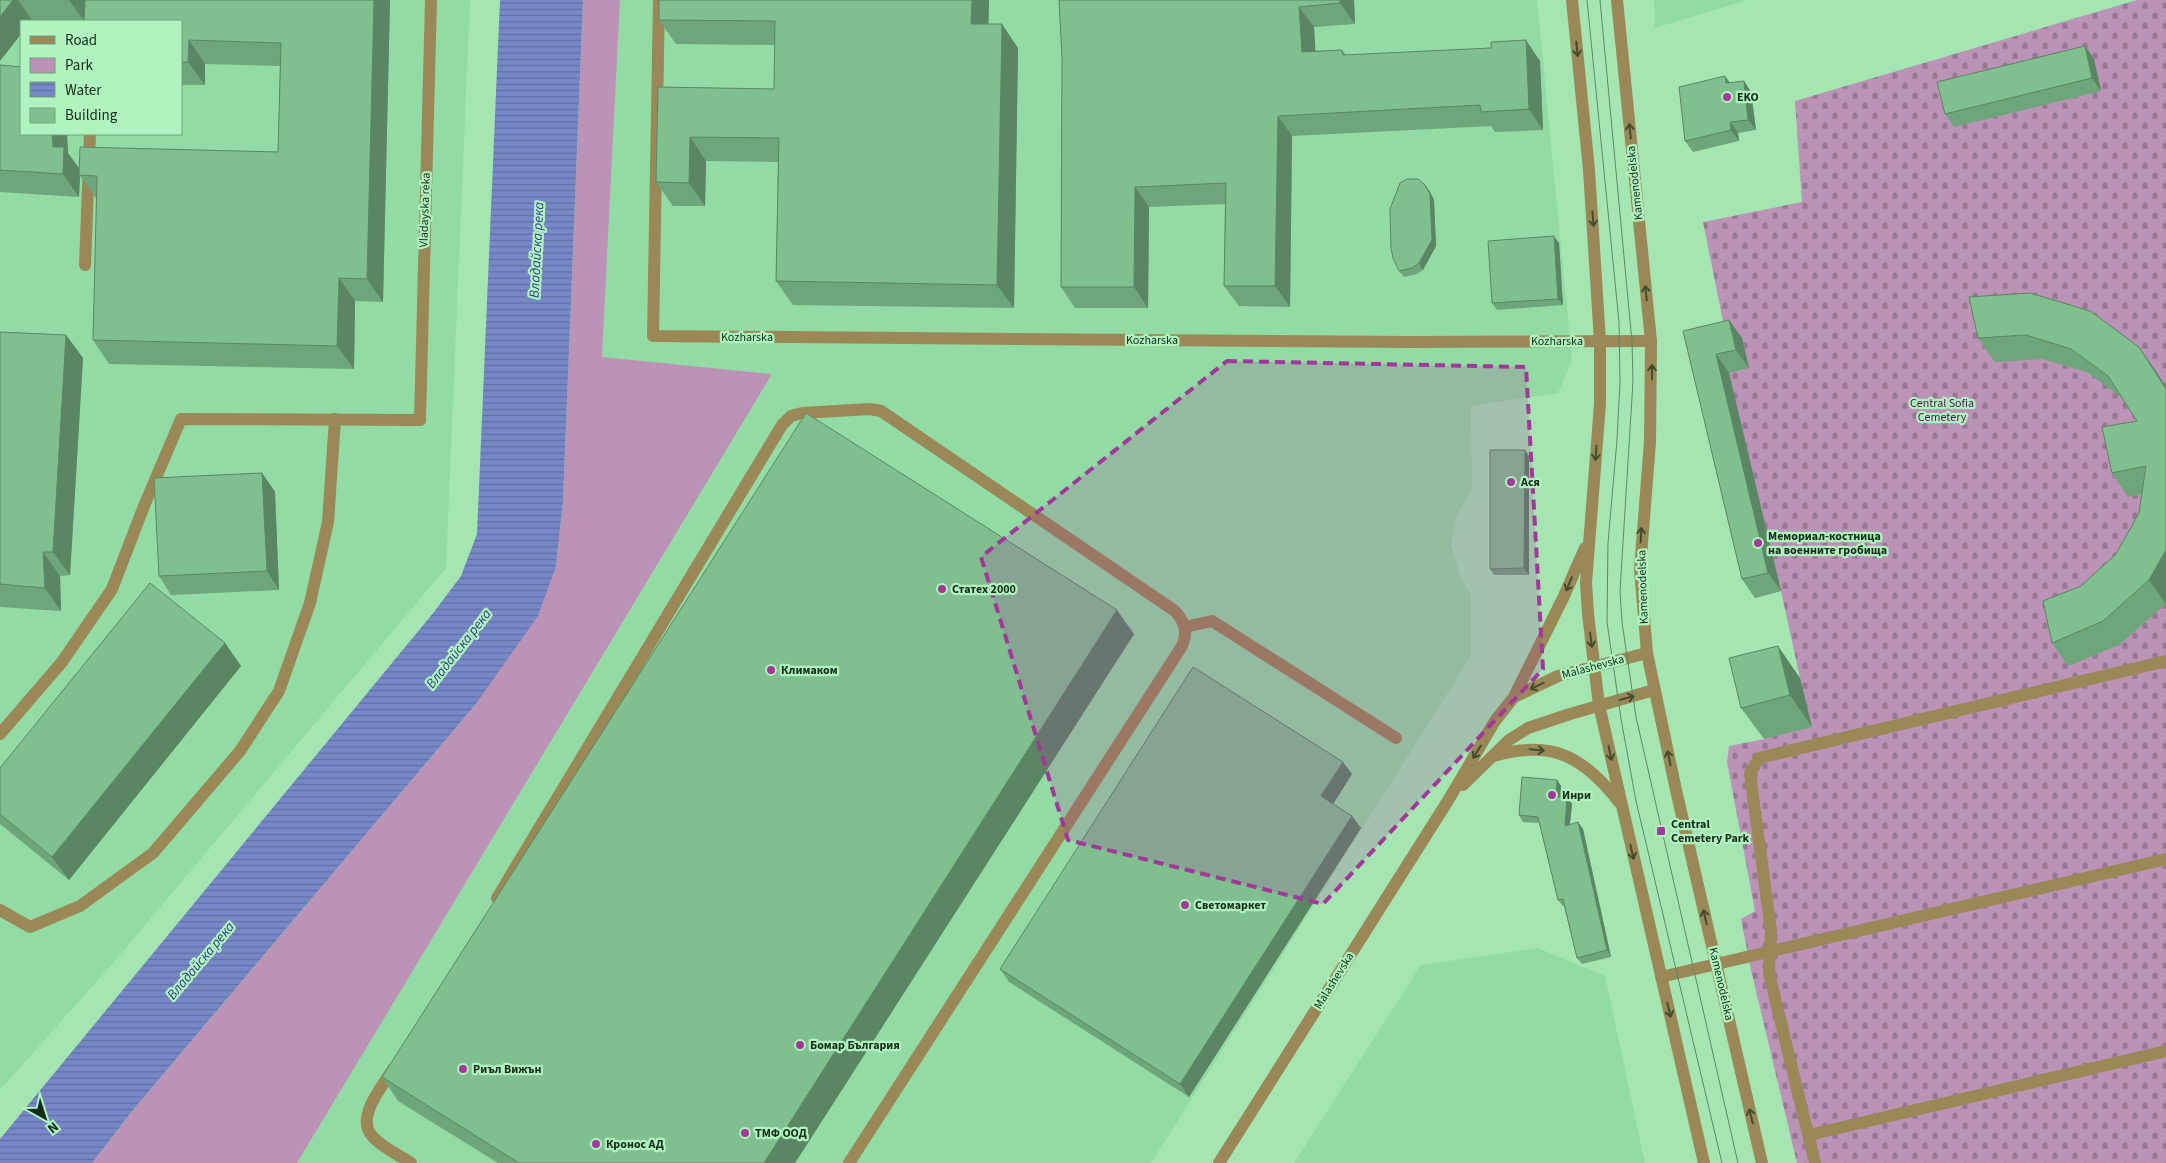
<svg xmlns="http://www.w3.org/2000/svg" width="2166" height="1163" font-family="'Source Sans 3',sans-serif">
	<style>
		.built { fill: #93dba4; fill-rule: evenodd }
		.green { fill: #bb93b6 }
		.cemetery { fill: url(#cemetery-stones) }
		.water { fill: url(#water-rules) }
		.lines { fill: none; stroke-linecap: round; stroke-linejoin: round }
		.service { stroke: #9a8957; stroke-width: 12 }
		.minor { stroke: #9a8957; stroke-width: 12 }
		.tertiary { stroke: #9a8957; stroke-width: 12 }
		.tram { stroke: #5c8966; stroke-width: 1 }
		.wall { fill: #6ea57b }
		.shaded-wall { fill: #5a8664 }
		.building { fill: #80c08f; stroke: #5a8664 }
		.oneway { stroke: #424d2f }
		.marked { fill: #a23899; fill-opacity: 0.2; stroke: #a23899; stroke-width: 4; stroke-dasharray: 10 6; stroke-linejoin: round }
		.poi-dot { fill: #a23899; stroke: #b0f3bf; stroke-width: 2 }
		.labels { text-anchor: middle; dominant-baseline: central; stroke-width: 4.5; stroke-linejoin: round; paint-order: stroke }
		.poi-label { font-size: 12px; font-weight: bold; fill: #132d1a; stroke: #b0f3bf; text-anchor: start }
		.street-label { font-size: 12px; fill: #132d1a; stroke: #b0f3bf }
		.park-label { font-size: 12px; fill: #530e4f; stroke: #b0f3bf }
		.water-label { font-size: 14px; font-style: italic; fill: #2c3a85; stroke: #b0f3bf }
	</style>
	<defs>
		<pattern id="cemetery-stones" width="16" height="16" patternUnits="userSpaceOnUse" patternTransform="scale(1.25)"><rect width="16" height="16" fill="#bb93b6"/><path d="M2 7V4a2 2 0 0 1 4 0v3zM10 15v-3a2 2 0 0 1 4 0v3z" fill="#977893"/></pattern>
		<pattern id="water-rules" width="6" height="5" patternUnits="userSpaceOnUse" patternTransform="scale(1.25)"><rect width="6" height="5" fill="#7688c7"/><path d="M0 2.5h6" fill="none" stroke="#6070a1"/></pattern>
	</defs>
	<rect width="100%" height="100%" fill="#a4e5b2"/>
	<!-- built -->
	<path class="built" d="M 0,0 L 470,0 L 446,568 L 113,963 L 0,1090 ZM 21,21 L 181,21 L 181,134 L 21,134 Z
		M 620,0 L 1537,0 L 1572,360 L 1558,393 L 1471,406 L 1472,489 L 1457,515 L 1451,544 L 1459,573 L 1471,596 L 1471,656 L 1151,1163 L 297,1163 L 772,374 L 602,358 Z
		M 1654,0 L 1747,0 L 1655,28 Z
		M 1538,948 L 1605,976 L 1645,1163 L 1294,1163 L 1421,965 Z"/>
	<!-- green -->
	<path class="green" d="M 583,0 L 620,0 L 602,357 L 772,374 L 297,1163 L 92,1163 L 133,1110 L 475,705 L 556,566 L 563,502 Z"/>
	<!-- cemetery -->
	<path class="cemetery" d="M 2137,0 L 2166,0 L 2166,1163 L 1797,1163 L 1751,970 L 1741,919 L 1755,911 L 1727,762 L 1729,746 L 1764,739 L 1752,690 L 1800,678 L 1781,591 L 1755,598 L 1696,349 L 1727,341 L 1703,222 L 1802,202 L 1795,101 Z"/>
	<!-- water -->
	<path class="water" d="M 500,0 L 583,0 L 563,502 L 556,566 L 538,616 L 475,705 L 133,1110 L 92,1163 L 0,1163 L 0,1139 L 434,612 L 461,576 L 477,534 Z"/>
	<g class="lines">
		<!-- service -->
		<path class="service" d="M 85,265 L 90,134
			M 1185,627 L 1212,621 L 1396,738
			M 0,734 L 62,662 L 112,589 L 144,506 L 181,419 L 420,420
			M 497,898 L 782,425 L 791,416 L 802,413 L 870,409 L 881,411 L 1175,611 C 1185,622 1188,632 1182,646 L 849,1163
			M 0,910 L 30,927 L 80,906 L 153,853 L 240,751 L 279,691 L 310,603 L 328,522 L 335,419
			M 1661,977 L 2166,859
			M 393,1069 C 383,1086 354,1118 373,1137 C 383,1148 399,1155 411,1163
			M 1809,1135 L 2166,1051
			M 1815,1163 L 1769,973 L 1771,931 L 1750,774 L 1759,758 L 2166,661"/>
		<!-- minor -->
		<path class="minor" d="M 659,0 L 653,336 L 1410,342 L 1651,341
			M 420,420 L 431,0"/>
		<!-- tertiary -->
		<path class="tertiary" d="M 1572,0 L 1589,170 L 1600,341 L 1600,404 L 1586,583 L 1588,614 L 1599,705 L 1704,1163
			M 1617,0 L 1651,341 L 1650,442 L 1640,569 L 1647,653 L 1676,790 L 1762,1163
			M 1514,697 L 1564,596 L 1585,548
			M 1494,756 C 1552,739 1584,757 1619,802
			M 1463,785 L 1509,740 L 1528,728 L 1570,714 L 1654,690
			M 1219,1163 L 1449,799 L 1495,721 L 1514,697 L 1558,676 L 1647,653"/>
		<!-- tram -->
		<path class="tram" d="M 1587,0 L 1619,322 L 1620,382 L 1617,440 L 1608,543 L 1607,622 L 1621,719 L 1636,801 L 1722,1163
			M 1600,0 L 1632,342 L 1633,381 L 1620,591 L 1622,622 L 1636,717 L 1738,1163"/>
	</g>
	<!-- wall -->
	<path class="wall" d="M 0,0 L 390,0 L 383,302 L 355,301 L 354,369 L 109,364 L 93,340 L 97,198 L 96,198 L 80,176 L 79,197 L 0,192 L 0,65 L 67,134 L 68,153 L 80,169 L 278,152 L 280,66 L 205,64 L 205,85 L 181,85 L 181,21 L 49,21 L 32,20 L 31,21 L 21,21 L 21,34 L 0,61 Z
		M 989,0 L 988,24 L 1018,48 L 1014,308 L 793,305 L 776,281 L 778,162 L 706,161 L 705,206 L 673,206 L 656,182 L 658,87 L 774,89 L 775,45 L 676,44 L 659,20 Z
		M 1059,0 L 1354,0 L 1355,24 L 1314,27 L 1315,51 L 1342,50 L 1346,55 L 1540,61 L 1543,130 L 1495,132 L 1491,126 L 1292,136 L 1290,307 L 1239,306 L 1224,286 L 1225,204 L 1149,207 L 1148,308 L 1075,308 L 1061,287 L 1062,58 Z
		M 2085,46 L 2094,59 L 2101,91 L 1954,127 L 1945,114 Z
		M 1744,81 L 1751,92 L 1756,130 L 1738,133 L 1739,141 L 1693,152 L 1685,141 L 1730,83 Z
		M 1425,185 L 1430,192 L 1434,200 L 1436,246 L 1423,270 L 1417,274 L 1404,277 L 1399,271 Z
		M 1559,243 L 1563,305 L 1497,310 L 1492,303 Z
		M 1969,297 L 2156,371 L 2166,604 L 2119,645 L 2068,666 L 2052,643 L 2081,586 L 2116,554 L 2139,513 L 2141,494 L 2128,497 L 2112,473 L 2137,421 L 2122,398 L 2087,372 L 2042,359 L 1995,362 L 1978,338 Z
		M 1729,320 L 1742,338 L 1749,368 L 1729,373 L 1781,591 L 1755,598 L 1742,579 L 1683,331 Z
		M 0,332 L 66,335 L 83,358 L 70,575 L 60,576 L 61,611 L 0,607 Z
		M 1529,456 L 1529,575 L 1494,575 L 1490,569 Z
		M 262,473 L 275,492 L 279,590 L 171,595 L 159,576 Z
		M 1134,634 L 795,1163 L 498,1163 L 398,1101 L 382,1077 Z
		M 225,643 L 241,666 L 69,880 L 0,824 L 0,768 Z
		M 1800,678 L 1812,727 L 1764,739 L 1741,708 Z
		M 1352,774 L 1333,804 L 1361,828 L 1189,1097 L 1009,982 L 1000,969 Z
		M 1557,780 L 1561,786 L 1561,797 L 1567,798 L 1572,804 L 1570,824 L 1583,829 L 1611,957 L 1582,964 L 1577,958 L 1564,906 L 1563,906 L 1558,900 L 1539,823 L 1523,822 L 1519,815 Z"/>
	<!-- shaded-wall -->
	<path class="shaded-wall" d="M 13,0 L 18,0 L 32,20 L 31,21 L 21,21 L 21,34 L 0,61 L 0,17 Z
		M 69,0 L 86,0 L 86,21 L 84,21 Z
		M 374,0 L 390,0 L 383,302 L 367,279 Z
		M 972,0 L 989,0 L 988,47 L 971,24 Z
		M 1340,0 L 1354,0 L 1355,24 L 1340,3 Z
		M 1299,7 L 1314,27 L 1317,72 L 1302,52 Z
		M 1002,24 L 1018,48 L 1014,308 L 997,285 Z
		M 189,40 L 205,64 L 205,85 L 188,62 Z
		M 1526,40 L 1540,61 L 1543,130 L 1529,109 Z
		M 2085,46 L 2094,59 L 2101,91 L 2092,78 Z
		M 1725,76 L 1733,87 L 1726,83 Z
		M 1744,81 L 1751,92 L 1756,130 L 1748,120 Z
		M 1278,116 L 1292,136 L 1290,307 L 1275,286 Z
		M 1730,122 L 1738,133 L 1739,141 L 1731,130 Z
		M 52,134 L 67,134 L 68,153 L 80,170 L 79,175 L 80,176 L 79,197 L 63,174 L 53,147 Z
		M 690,137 L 706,161 L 705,206 L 689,183 Z
		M 1425,185 L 1430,192 L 1434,200 L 1436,246 L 1423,270 L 1419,263 Z
		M 1135,187 L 1149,207 L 1148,308 L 1134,287 Z
		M 1554,236 L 1559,243 L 1563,305 L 1558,299 Z
		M 339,278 L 355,301 L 354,369 L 337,346 Z
		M 1729,320 L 1742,338 L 1749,368 L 1736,350 Z
		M 66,335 L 83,358 L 70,575 L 53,552 Z
		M 2139,347 L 2156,371 L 2166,387 L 2166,389 Z
		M 1716,354 L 1729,373 L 1781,591 L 1768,573 Z
		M 1525,450 L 1529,456 L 1529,575 L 1524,568 Z
		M 262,473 L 275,492 L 279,590 L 267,571 Z
		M 2166,550 L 2166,604 L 2149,580 Z
		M 43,552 L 60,576 L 61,611 L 45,588 Z
		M 1117,610 L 1134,634 L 795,1163 L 764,1163 Z
		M 225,643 L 241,666 L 69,880 L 52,857 Z
		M 1778,646 L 1800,678 L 1812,727 L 1790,695 Z
		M 1343,762 L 1352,774 L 1330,809 L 1321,796 Z
		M 1557,780 L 1561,786 L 1560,804 L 1556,797 Z
		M 1567,798 L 1572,804 L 1569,832 L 1565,826 Z
		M 1352,816 L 1361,828 L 1189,1097 L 1180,1084 Z
		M 1578,822 L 1583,829 L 1611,957 L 1607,950 Z"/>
	<!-- building -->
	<path class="building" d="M 0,0 L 13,0 L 0,17 Z
		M 85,0 L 374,0 L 367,279 L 339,278 L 337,346 L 93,340 L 97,176 L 79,175 L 80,147 L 278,152 L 281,43 L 189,40 L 188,62 L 181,62 L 181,21 L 84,21 Z
		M 659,0 L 972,0 L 971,24 L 1002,24 L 997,285 L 776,281 L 779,138 L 690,137 L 689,183 L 656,182 L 658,87 L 774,89 L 775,21 L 659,20 Z
		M 1059,0 L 1340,0 L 1340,3 L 1299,7 L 1302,52 L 1342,50 L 1343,55 L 1491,48 L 1491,42 L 1526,40 L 1529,109 L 1481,112 L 1480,105 L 1278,116 L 1275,286 L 1224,286 L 1226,183 L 1135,187 L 1134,287 L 1061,287 L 1062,58 Z
		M 2085,46 L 2092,78 L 1945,114 L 1937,82 Z
		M 0,65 L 21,67 L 21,134 L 52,134 L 53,147 L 64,147 L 63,174 L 0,170 Z
		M 1725,76 L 1726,83 L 1744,81 L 1748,120 L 1730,122 L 1731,130 L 1685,141 L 1679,87 Z
		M 1407,179 L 1418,179 L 1425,185 L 1430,194 L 1432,240 L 1419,263 L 1412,268 L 1399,271 L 1393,258 L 1391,248 L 1390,209 L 1400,183 Z
		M 1554,236 L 1558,299 L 1492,303 L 1488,241 Z
		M 2030,293 L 2090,311 L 2139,347 L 2166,389 L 2166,550 L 2149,580 L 2103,621 L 2052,643 L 2043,601 L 2081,586 L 2116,554 L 2139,513 L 2146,466 L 2112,473 L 2102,427 L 2137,421 L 2108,376 L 2071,349 L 2026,335 L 1978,338 L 1969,297 Z
		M 1729,320 L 1736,350 L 1716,354 L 1768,573 L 1742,579 L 1683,331 Z
		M 0,332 L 66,335 L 53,552 L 43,552 L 45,588 L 0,584 Z
		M 806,413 L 1117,610 L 764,1163 L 519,1163 L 382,1077 Z
		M 1490,450 L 1525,450 L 1524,568 L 1490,569 Z
		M 262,473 L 267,571 L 159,576 L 154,478 Z
		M 150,583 L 225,643 L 52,857 L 0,814 L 0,768 Z
		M 1778,646 L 1790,695 L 1741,708 L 1729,658 Z
		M 1193,667 L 1343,762 L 1321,796 L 1352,816 L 1180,1084 L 1000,969 Z
		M 1522,777 L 1557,780 L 1556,797 L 1567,798 L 1565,826 L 1578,822 L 1607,950 L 1577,958 L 1563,899 L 1558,900 L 1538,817 L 1519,815 Z"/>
	<!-- one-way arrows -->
	<defs><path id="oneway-shaft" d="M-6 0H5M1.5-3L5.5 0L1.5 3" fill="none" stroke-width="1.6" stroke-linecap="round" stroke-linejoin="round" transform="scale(1.25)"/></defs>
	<g class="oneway">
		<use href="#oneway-shaft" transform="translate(1577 49) rotate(84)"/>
		<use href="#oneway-shaft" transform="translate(1630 131) rotate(-96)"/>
		<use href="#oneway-shaft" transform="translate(1593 219) rotate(85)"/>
		<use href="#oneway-shaft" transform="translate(1646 293) rotate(-96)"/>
		<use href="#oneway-shaft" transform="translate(1652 372) rotate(-90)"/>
		<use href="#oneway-shaft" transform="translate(1596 453) rotate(94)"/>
		<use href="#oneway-shaft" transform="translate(1641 535) rotate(-87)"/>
		<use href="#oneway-shaft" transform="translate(1569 584) rotate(113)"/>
		<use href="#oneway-shaft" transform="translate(1591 640) rotate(82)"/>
		<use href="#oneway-shaft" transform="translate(1537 686) rotate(154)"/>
		<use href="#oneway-shaft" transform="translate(1627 698) rotate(-16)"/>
		<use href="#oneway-shaft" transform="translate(1537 750) rotate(5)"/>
		<use href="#oneway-shaft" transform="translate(1477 752) rotate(121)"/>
		<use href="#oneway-shaft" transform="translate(1610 753) rotate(78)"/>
		<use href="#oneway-shaft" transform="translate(1669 758) rotate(-102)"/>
		<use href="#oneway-shaft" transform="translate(1632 852) rotate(77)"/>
		<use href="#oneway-shaft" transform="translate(1705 917) rotate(-103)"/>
		<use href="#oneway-shaft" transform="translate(1669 1010) rotate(77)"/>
		<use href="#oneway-shaft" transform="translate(1751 1116) rotate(-103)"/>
	</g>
	<!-- marked area -->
	<path class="marked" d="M 1227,361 L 1526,367 L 1543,669 L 1323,904 L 1068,840 L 981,557 Z"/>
	<!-- markers -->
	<g class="poi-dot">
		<circle cx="1727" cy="97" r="5"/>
		<circle cx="1511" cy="482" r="5"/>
		<circle cx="1758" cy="543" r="5"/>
		<circle cx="942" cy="589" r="5"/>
		<circle cx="771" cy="670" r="5"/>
		<circle cx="1552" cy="795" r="5"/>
		<rect x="1656" y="826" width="10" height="10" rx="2.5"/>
		<circle cx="1185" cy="905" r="5"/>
		<circle cx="800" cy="1045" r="5"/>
		<circle cx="463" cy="1069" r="5"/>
		<circle cx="745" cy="1133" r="5"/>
		<circle cx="596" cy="1144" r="5"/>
	</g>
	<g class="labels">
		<!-- poi labels -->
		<g class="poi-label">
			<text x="1737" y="97">EKO</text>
			<text x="1521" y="482">Ася</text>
			<text x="1768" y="536">Мемориал-костница<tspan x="1768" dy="14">на военните гробища</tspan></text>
			<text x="952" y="589">Статех 2000</text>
			<text x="781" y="670">Климаком</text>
			<text x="1562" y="795">Инри</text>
			<text x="1671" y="824">Central<tspan x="1671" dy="14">Cemetery Park</tspan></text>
			<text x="1195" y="905">Светомаркет</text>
			<text x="810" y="1045">Бомар България</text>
			<text x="473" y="1069">Риъл Вижън</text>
			<text x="755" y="1133">ТМФ ООД</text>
			<text x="606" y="1144">Кронос АД</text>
		</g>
		<!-- street labels -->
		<g class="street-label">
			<text transform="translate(1635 183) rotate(-96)">Kamenodelska</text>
			<text transform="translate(425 210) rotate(-88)">Vladayska reka</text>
			<text x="747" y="337">Kozharska</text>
			<text x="1152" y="340">Kozharska</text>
			<text x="1557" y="341">Kozharska</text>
			<text transform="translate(1643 587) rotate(-92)">Kamenodelska</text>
			<text transform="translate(1593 667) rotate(-15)">Malashevska</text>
			<text transform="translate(1334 981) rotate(-58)">Malashevska</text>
			<text transform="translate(1721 984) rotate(77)">Kamenodelska</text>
		</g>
		<!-- park labels -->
		<g class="park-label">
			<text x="1942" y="403">Central Sofia<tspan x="1942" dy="14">Cemetery</tspan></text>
		</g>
		<!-- water labels -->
		<g class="water-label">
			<text transform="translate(537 250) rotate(-87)">Владайска река</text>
			<text transform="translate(459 649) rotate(-52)">Владайска река</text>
			<text transform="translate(201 961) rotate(-50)">Владайска река</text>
		</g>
	</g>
	<!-- legend -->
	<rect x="20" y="20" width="162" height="115" fill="#b0f3bf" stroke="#71a47d"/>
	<rect x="30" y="36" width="25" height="8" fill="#9a8957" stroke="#71a47d"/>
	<text x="65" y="45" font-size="15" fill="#132d1a">Road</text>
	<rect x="30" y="58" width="25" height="15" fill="#bb93b6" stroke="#71a47d"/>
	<text x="65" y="70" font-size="15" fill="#132d1a">Park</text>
	<rect x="30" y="82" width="25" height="15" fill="url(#water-rules)" stroke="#71a47d"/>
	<text x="65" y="95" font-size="15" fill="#132d1a">Water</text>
	<rect x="30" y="108" width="25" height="15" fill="#80c08f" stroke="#71a47d"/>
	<text x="65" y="120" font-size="15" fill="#132d1a">Building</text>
	<!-- north arrow -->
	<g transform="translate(45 1118) rotate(141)" stroke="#b0f3bf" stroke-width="4" paint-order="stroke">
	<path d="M0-4L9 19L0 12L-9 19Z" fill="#132d1a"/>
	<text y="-8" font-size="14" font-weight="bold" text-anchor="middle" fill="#132d1a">N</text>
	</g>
</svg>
